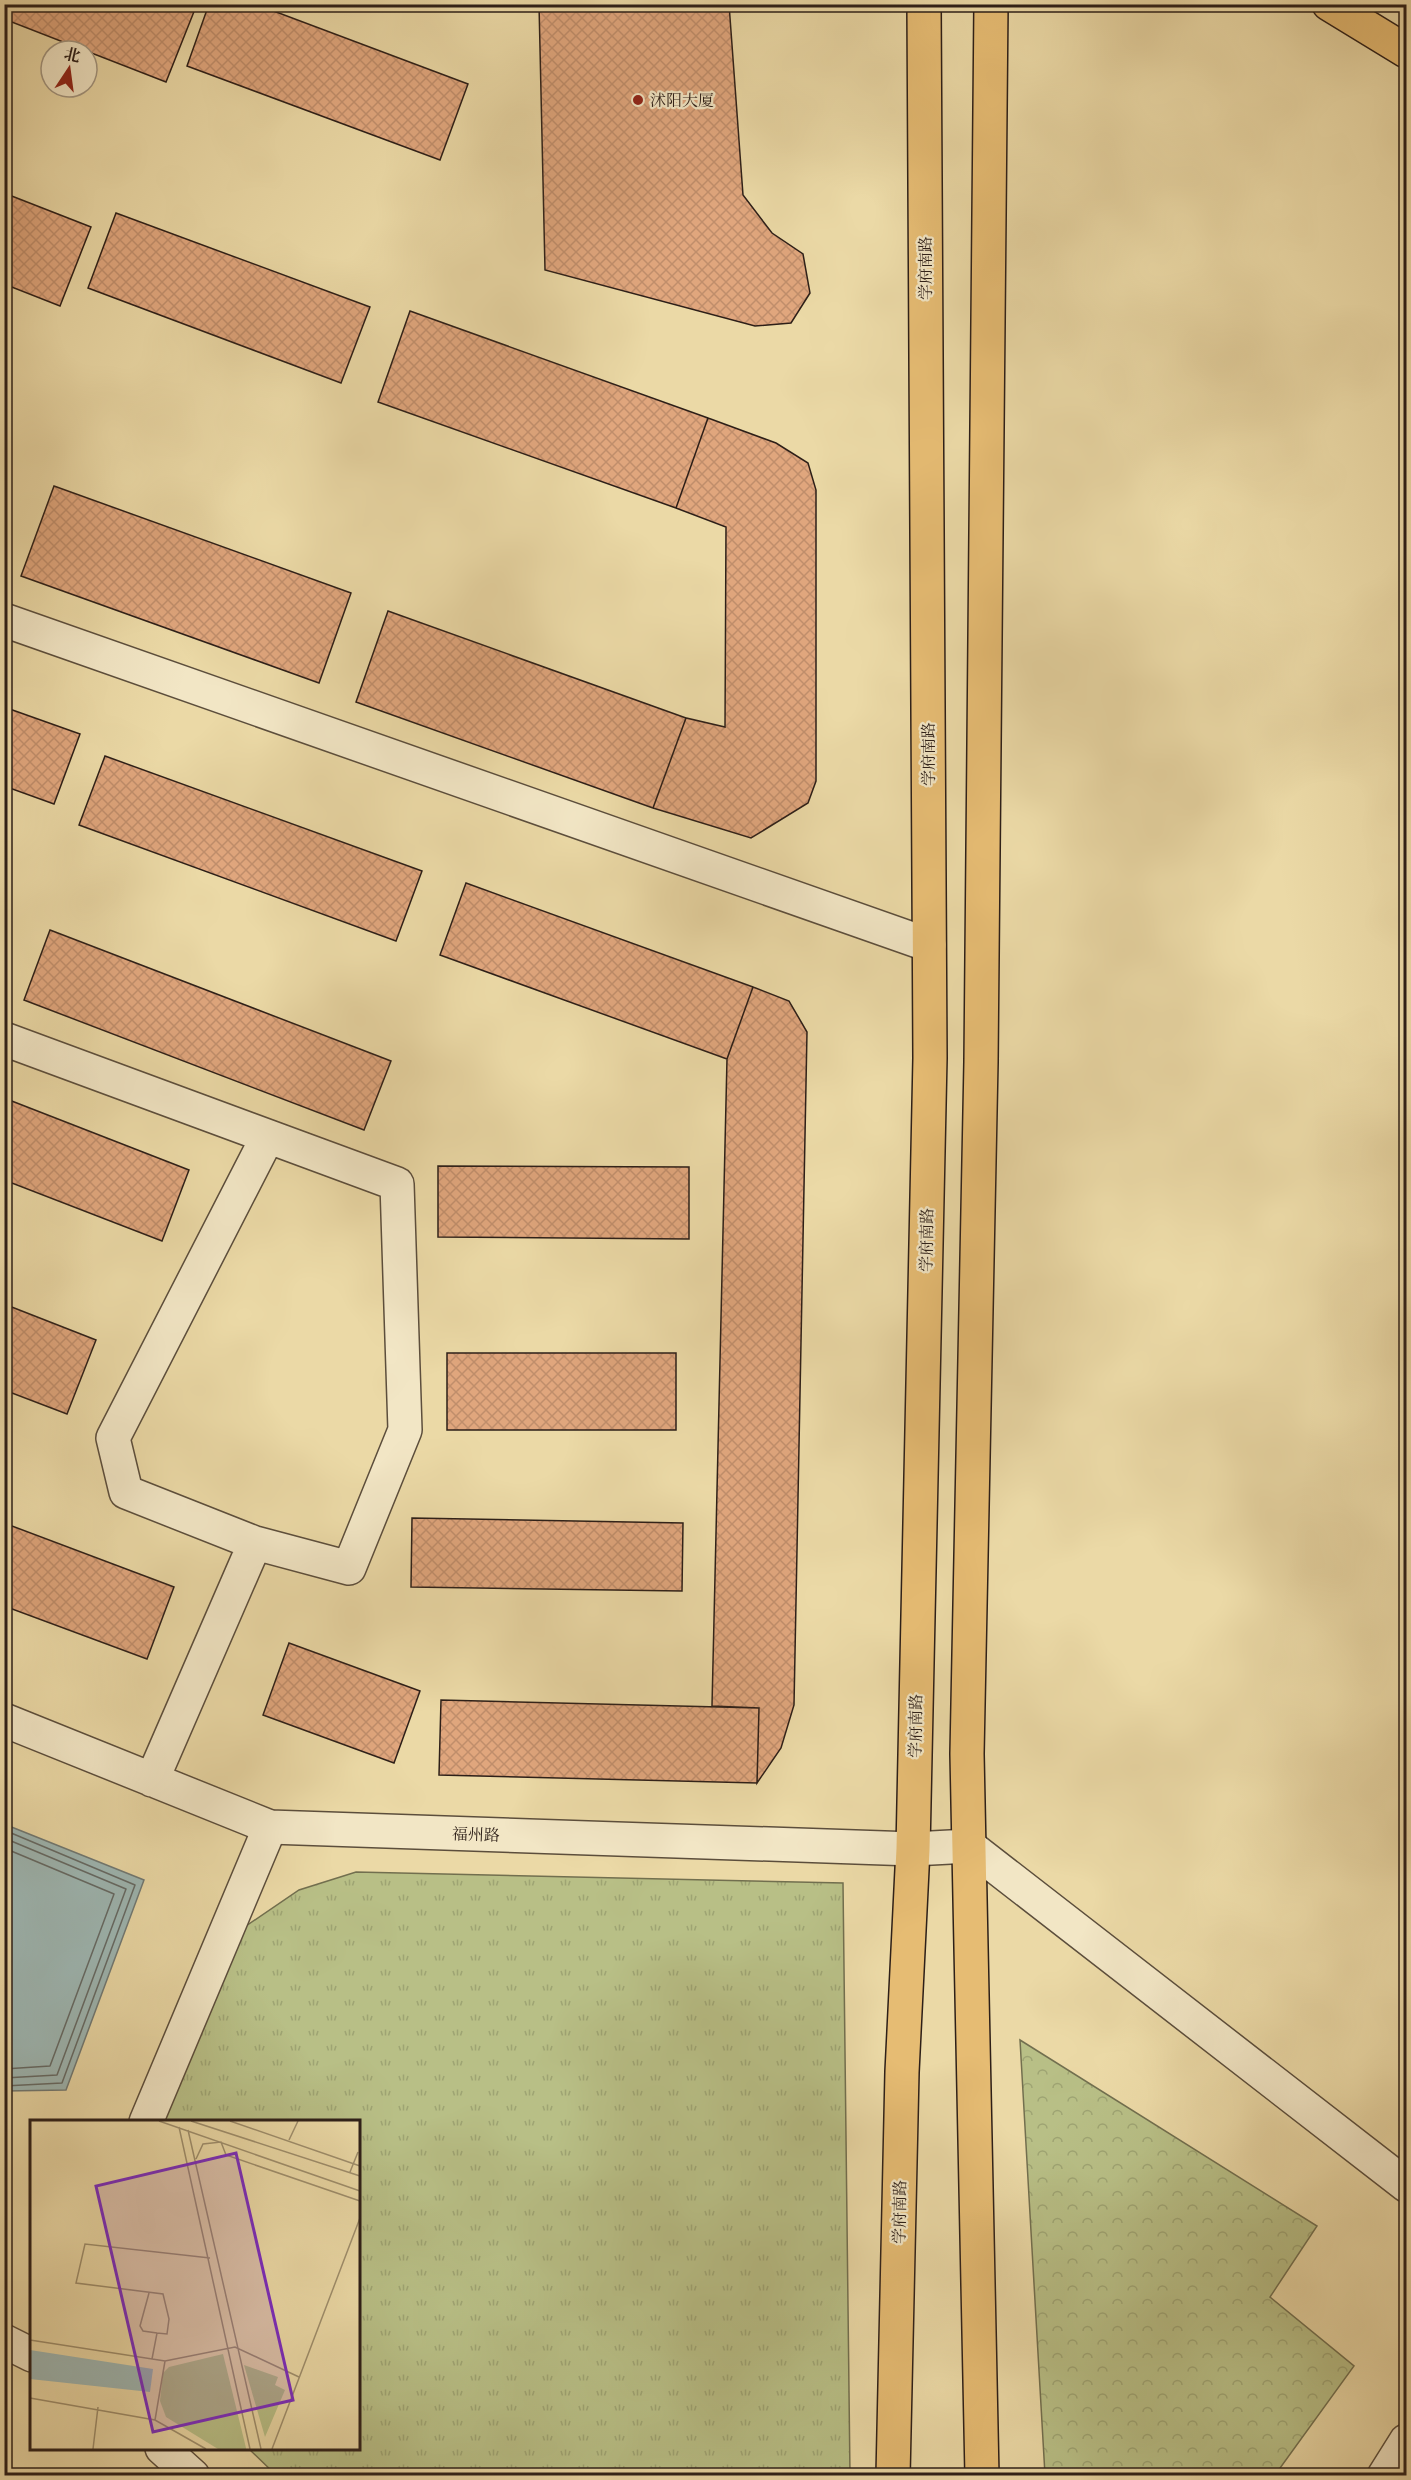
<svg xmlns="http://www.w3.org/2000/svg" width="1411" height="2480" font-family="'Libre Caslon Text','Noto Serif SC',serif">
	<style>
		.grass { fill: url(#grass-tufts); stroke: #726f4f; stroke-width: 1.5 }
		.forest { fill: url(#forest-crowns); stroke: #726f4f; stroke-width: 1.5 }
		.water { fill: #9eb7b3; stroke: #717a75; stroke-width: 1.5 }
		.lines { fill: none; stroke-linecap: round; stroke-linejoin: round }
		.shore { stroke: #666b66; stroke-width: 1.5 }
		.building { fill: url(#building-cross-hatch); stroke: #2d1f18; stroke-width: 1.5 }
		.minor-casing { stroke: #5c4e3c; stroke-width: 36 }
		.tertiary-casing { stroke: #5c4e3c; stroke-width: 36 }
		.primary-casing { stroke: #2d1f18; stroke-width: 36 }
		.minor { stroke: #f2e6c5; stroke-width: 33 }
		.tertiary { stroke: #f2e6c5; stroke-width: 33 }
		.primary { stroke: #e6bc73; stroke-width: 33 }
		.poi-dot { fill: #8f2418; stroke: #f2e6c5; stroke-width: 2 }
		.labels { text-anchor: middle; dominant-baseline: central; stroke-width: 4.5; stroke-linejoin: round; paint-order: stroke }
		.poi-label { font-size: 16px; fill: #2d1f18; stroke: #f2e6c5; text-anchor: start }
		.street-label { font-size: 16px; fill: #2d1f18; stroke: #f2e6c5 }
		.inset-road { fill: none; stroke: #9f8f6d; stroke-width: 1.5 }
		.view { fill: #7b2cbf; fill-opacity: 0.15; stroke: #7b2cbf; stroke-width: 3 }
		.inset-edge { fill: none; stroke: #2d1f18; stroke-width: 3 }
	</style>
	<defs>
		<pattern id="grass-tufts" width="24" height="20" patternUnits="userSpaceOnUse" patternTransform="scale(1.5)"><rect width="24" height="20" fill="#b8bf86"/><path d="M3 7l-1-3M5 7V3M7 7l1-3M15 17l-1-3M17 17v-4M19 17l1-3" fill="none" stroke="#9ea473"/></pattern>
		<pattern id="forest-crowns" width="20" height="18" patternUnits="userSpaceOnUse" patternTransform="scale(1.5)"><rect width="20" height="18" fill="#b8bf86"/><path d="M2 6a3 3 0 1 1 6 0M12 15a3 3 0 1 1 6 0" fill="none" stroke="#9ea473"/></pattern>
		<pattern id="building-cross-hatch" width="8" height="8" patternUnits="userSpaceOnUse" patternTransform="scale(1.5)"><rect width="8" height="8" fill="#e0a67d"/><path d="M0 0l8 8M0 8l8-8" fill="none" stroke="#c08e6b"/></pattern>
	</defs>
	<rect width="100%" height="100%" fill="#ebd9a6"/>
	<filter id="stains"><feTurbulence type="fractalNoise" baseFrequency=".00333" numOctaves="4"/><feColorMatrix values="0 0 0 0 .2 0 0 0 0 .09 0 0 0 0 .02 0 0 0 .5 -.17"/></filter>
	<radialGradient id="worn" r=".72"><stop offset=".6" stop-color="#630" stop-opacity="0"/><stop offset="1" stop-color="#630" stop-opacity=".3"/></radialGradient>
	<!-- grass -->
	<path class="grass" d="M 356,1872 L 843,1883 L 850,2475 L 276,2475 L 249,2449 L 358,2448 L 358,2122 L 160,2122 L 246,1926 L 299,1890 Z"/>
	<!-- forest -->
	<path class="forest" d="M 1020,2040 L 1317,2226 L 1270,2297 L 1354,2366 L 1275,2475 L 1045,2475 Z"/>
	<!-- water -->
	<path class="water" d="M 4,1824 L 144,1880 L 66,2090 L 5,2091 Z"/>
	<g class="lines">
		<!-- shore -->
		<path class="shore" d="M 4,1830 L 135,1885 L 62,2083 L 4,2086
			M 4,1838 L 126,1889 L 57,2075 L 4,2078
			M 4,1848 L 114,1894 L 50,2066 L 4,2069"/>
	</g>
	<!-- building -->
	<path class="building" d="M 4,4 L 197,4 L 166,82 L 4,19 Z
		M 209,4 L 255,4 L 468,84 L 440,160 L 187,66 Z
		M 539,4 L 729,4 L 743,195 L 772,233 L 803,254 L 810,293 L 791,323 L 755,326 L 545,270 Z
		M 4,193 L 91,227 L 60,306 L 4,284 Z
		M 116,213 L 370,307 L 341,383 L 88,288 Z
		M 410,311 L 708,418 L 676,508 L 378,402 Z
		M 708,418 L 776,443 L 808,463 L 816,490 L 816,781 L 808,803 L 751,838 L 653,808 L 686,718 L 725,727 L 726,527 L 676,508 Z
		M 54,486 L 351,593 L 319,683 L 21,576 Z
		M 388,611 L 686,718 L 653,808 L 356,702 Z
		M 4,707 L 80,734 L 54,804 L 4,786 Z
		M 105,756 L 422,871 L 396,941 L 79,825 Z
		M 466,883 L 753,987 L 727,1059 L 440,955 Z
		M 50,930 L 391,1061 L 364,1130 L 24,1000 Z
		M 753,987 L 789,1001 L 807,1032 L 794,1705 L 781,1748 L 757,1783 L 759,1708 L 712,1706 L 727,1059 Z
		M 4,1098 L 189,1170 L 162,1241 L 4,1180 Z
		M 438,1166 L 689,1167 L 689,1239 L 438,1237 Z
		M 4,1304 L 96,1340 L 67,1414 L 4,1390 Z
		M 447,1353 L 676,1353 L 676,1430 L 447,1430 Z
		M 412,1518 L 683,1523 L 682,1591 L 411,1587 Z
		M 4,1523 L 174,1587 L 147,1659 L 4,1606 Z
		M 289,1643 L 420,1691 L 394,1763 L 263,1715 Z
		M 441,1700 L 759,1708 L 757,1783 L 439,1775 Z"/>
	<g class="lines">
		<defs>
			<path id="minor" d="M 4,620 L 929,945
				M 4,1039 L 397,1184 L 405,1430 L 349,1568 L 255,1543 L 152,1780
				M 255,1543 L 126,1492 L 113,1438 L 267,1138
				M 4,1720 L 270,1827 L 913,1849 L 969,1846 L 1406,2185
				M 1384,2476 L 1406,2441"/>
			<path id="tertiary" d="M 146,2122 L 270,1827
				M 4,2341 L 32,2355
				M 162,2448 L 193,2476"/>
			<path id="primary" d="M 1329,4 L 1406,51
				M 893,2476 L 902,2072 L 913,1849 L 930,1058 L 924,4
				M 982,2476 L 967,1754 L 981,1062 L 991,4"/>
		</defs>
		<!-- minor casing -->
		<use href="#minor" class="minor-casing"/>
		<!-- tertiary casing -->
		<use href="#tertiary" class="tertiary-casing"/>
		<!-- primary casing -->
		<use href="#primary" class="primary-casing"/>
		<!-- minor -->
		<use href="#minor" class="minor"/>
		<!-- tertiary -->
		<use href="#tertiary" class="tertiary"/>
		<!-- primary -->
		<use href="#primary" class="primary"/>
	</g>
	<!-- markers -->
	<circle class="poi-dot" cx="638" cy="100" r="6"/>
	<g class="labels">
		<!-- poi labels -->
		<g class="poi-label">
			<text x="650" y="100">沭阳大厦</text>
		</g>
		<!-- street labels -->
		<g class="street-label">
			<text transform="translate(925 268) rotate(-90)">学府南路</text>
			<text transform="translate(928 754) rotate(-90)">学府南路</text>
			<text transform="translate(926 1240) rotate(-89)">学府南路</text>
			<text transform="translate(915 1726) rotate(-89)">学府南路</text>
			<text transform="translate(476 1834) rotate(2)">福州路</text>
			<text transform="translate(899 2212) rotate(-89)">学府南路</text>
		</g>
	</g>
	<!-- overview -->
	<g transform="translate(30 2120)">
		<rect width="330" height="330" fill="#ebd9a6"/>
		<path d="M 193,234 L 216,328 L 216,329 L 188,329 L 136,297 L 130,281 L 133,253 L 139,247 Z" fill="#b8bf86"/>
		<path d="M 214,245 L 248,257 L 245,265 L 255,270 L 235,317 Z" fill="#b8bf86"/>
		<path d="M 0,230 L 123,249 L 120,272 L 0,259 Z" fill="#9eb7b3"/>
		<path class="inset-road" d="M 129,1 L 330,71M 161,1 L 330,56M 200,1 L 330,46M 149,7 L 220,329M 158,10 L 231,329M 259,20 L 268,1M 166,39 L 173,24 L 191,22 L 196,35 L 330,81M 320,52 L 328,32M 119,173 L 110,206 L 113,211 L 127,213M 0,220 L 135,241 L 205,227 L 269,257M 122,239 L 127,213 L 137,214 L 139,199 L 133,174 L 46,163 L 55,124 L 180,138M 0,278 L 125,300 L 176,329M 125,300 L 135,241M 63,329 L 68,287M 242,329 L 330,98"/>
		<path class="view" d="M 206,33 L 263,280 L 123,312 L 66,66 Z"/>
		<rect width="330" height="330" class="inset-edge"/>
	</g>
	<!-- margin -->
	<rect width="1411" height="2480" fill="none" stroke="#ebd9a6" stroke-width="24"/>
	<rect x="6" y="6" width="1399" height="2468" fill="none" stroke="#2d1f18" stroke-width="3"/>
	<rect x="12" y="12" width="1387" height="2456" fill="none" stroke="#2d1f18" stroke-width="1.5"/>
	<!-- north arrow -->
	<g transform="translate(69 69) rotate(13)"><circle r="28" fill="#f2e6c5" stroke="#a39680" stroke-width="1.5"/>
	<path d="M0-4.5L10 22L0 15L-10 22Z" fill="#8f2418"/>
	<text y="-9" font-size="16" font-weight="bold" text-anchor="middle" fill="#2d1f18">北</text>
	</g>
	<rect width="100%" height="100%" filter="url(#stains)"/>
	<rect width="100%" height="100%" fill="url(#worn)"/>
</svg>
